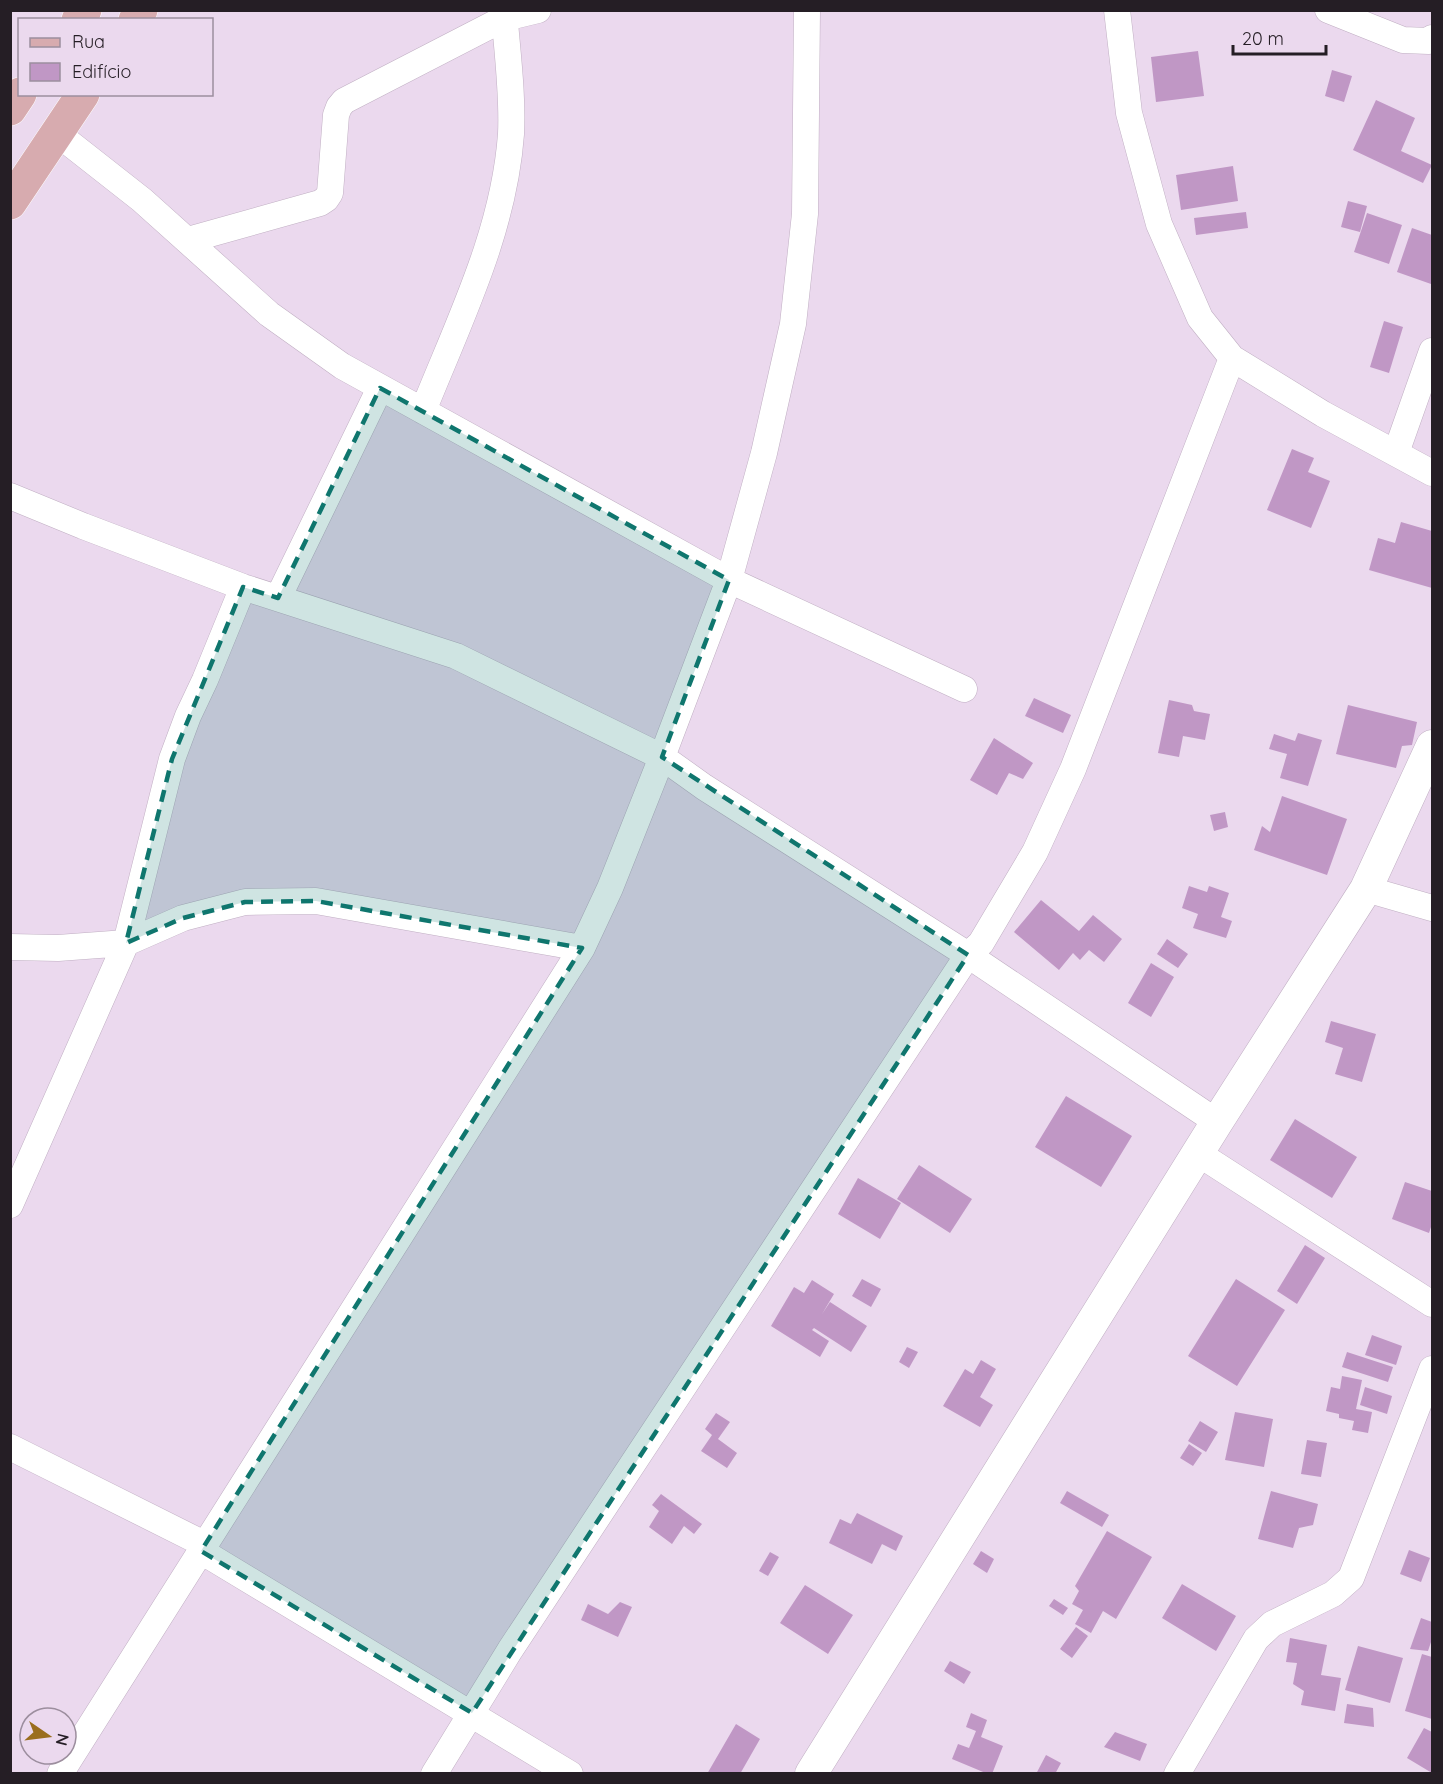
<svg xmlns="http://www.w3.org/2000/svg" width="1443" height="1784" font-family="Quicksand,sans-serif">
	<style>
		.building { fill: #c097c5 }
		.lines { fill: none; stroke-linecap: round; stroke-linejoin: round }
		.minor-casing { stroke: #c0afc3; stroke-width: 27 }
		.tertiary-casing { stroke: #c0afc3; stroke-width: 33 }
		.primary-casing { stroke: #fff; stroke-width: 34 }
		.minor { stroke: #fff; stroke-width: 26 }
		.tertiary { stroke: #fff; stroke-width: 32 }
		.primary { stroke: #d7abaf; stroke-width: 33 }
		.marked { fill: #0f766e; fill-opacity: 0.2; stroke: #0f766e; stroke-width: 4.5; stroke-dasharray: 12 8; stroke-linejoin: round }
	</style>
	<rect width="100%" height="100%" fill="#ebd9ee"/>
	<!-- building -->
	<path class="building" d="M 1198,51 L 1204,96 L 1156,102 L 1151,57 Z
		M 1332,70 L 1352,76 L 1344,102 L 1325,96 Z
		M 1376,100 L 1415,118 L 1401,151 L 1432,165 L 1423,183 L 1353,150 Z
		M 1233,166 L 1238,201 L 1181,210 L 1176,175 Z
		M 1348,201 L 1367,206 L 1360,232 L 1341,227 Z
		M 1246,212 L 1248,228 L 1196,235 L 1194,218 Z
		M 1367,213 L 1402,225 L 1389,264 L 1354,252 Z
		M 1412,228 L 1432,235 L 1432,278 L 1431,284 L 1397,272 Z
		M 1384,321 L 1403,327 L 1389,373 L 1370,367 Z
		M 1292,449 L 1314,458 L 1308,472 L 1330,481 L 1311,528 L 1267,510 Z
		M 1401,522 L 1432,531 L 1432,588 L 1369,570 L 1378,538 L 1395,543 Z
		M 1034,698 L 1071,715 L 1063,733 L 1025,716 Z
		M 1169,700 L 1192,705 L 1194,711 L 1210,714 L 1205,740 L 1183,736 L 1179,757 L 1158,753 Z
		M 1348,705 L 1417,722 L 1412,745 L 1402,746 L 1396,768 L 1336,754 Z
		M 1298,733 L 1322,740 L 1308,786 L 1280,778 L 1287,754 L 1269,749 L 1274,734 L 1295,741 Z
		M 994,738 L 1033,763 L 1023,779 L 1009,773 L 997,795 L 970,780 Z
		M 1282,796 L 1347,819 L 1327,875 L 1254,850 L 1262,826 L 1270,832 Z
		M 1225,812 L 1228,827 L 1214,831 L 1210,815 Z
		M 1189,886 L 1207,892 L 1209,886 L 1229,893 L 1221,917 L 1232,921 L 1226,938 L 1193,928 L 1198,914 L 1182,908 Z
		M 1041,900 L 1079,931 L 1093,915 L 1122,939 L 1104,962 L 1089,950 L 1080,960 L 1073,953 L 1059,970 L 1014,932 Z
		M 1167,939 L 1188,954 L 1178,968 L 1157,954 Z
		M 1151,963 L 1174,977 L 1151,1017 L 1128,1003 Z
		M 1331,1021 L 1376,1034 L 1362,1082 L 1335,1074 L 1343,1048 L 1325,1042 Z
		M 1066,1096 L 1132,1136 L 1101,1187 L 1035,1147 Z
		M 1295,1119 L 1357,1157 L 1332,1198 L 1270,1160 Z
		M 919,1165 L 972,1199 L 950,1233 L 897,1199 Z
		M 858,1178 L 901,1203 L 880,1239 L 838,1214 Z
		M 1405,1182 L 1432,1191 L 1432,1224 L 1429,1233 L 1392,1219 Z
		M 1305,1245 L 1325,1258 L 1297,1304 L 1277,1291 Z
		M 862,1279 L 881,1289 L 871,1307 L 852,1296 Z
		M 1236,1279 L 1285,1310 L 1237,1386 L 1188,1356 Z
		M 812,1280 L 834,1294 L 822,1314 L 830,1302 L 867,1326 L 851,1352 L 814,1328 L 812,1330 L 829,1341 L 820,1357 L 771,1326 L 794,1287 L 804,1293 Z
		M 1372,1335 L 1402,1346 L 1396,1365 L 1365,1355 Z
		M 907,1347 L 918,1352 L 909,1368 L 899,1362 Z
		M 1347,1352 L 1393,1367 L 1388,1382 L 1342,1367 Z
		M 981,1360 L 996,1369 L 980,1397 L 993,1405 L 980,1427 L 943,1406 L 965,1369 L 973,1374 Z
		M 1342,1376 L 1362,1380 L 1356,1409 L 1372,1412 L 1368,1433 L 1352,1430 L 1354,1421 L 1339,1418 L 1339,1414 L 1326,1411 L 1331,1387 L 1340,1389 Z
		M 1365,1387 L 1392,1396 L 1387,1414 L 1360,1405 Z
		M 1235,1412 L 1273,1419 L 1264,1467 L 1225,1460 Z
		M 716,1413 L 730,1422 L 718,1439 L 737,1453 L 727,1468 L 701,1451 L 712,1435 L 705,1429 Z
		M 1200,1421 L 1218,1432 L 1206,1452 L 1188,1441 Z
		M 1307,1440 L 1327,1443 L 1321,1477 L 1301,1474 Z
		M 1189,1444 L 1202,1453 L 1193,1466 L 1180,1458 Z
		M 1067,1491 L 1109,1515 L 1102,1527 L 1060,1503 Z
		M 1271,1491 L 1318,1504 L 1313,1525 L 1299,1528 L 1293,1548 L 1258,1539 Z
		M 661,1494 L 702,1524 L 694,1534 L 684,1526 L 672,1544 L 649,1527 L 659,1511 L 652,1505 Z
		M 857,1513 L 903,1536 L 896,1551 L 882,1544 L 872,1564 L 829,1543 L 840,1519 L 851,1524 Z
		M 1107,1531 L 1152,1557 L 1116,1619 L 1103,1611 L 1091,1633 L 1075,1624 L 1083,1610 L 1072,1604 L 1079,1591 L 1075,1586 Z
		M 1409,1550 L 1430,1558 L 1421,1582 L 1400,1574 Z
		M 981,1551 L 994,1559 L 987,1573 L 973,1564 Z
		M 770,1552 L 779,1557 L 768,1576 L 759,1571 Z
		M 1182,1584 L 1236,1616 L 1216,1651 L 1162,1618 Z
		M 805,1585 L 853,1615 L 828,1654 L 780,1623 Z
		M 1054,1599 L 1068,1608 L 1063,1615 L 1049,1606 Z
		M 620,1602 L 632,1607 L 618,1637 L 581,1620 L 588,1604 L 608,1614 Z
		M 1421,1618 L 1432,1622 L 1432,1639 L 1428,1651 L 1410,1649 Z
		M 1076,1627 L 1088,1636 L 1072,1658 L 1060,1649 Z
		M 1290,1638 L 1327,1645 L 1321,1675 L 1341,1678 L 1335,1711 L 1301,1705 L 1304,1691 L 1293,1684 L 1297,1663 L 1286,1662 Z
		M 1358,1646 L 1403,1658 L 1390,1703 L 1345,1690 Z
		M 1422,1654 L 1432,1657 L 1432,1719 L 1405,1711 Z
		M 950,1661 L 971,1672 L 964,1684 L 944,1671 Z
		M 1347,1704 L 1373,1708 L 1374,1727 L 1344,1723 Z
		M 971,1713 L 987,1720 L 981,1737 L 1003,1746 L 992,1774 L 988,1774 L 952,1759 L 958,1744 L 969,1748 L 976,1731 L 966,1727 Z
		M 736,1724 L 760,1739 L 740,1774 L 707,1774 Z
		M 1424,1728 L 1432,1732 L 1432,1773 L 1407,1758 Z
		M 1115,1732 L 1147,1744 L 1140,1761 L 1104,1747 Z
		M 1046,1755 L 1061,1763 L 1055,1774 L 1036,1774 Z"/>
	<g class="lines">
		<defs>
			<path id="minor" d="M 1117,10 L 1129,113 L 1159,224 L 1200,318 L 1232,358 L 1323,414 L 1432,473
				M 1328,10 L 1403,40 L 1429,41 L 1432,38
				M 58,134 L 142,200 L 269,314 L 342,366 L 729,580 L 964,689
				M 188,240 L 320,203 L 326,199 L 330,193 L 336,115 L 339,107 L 344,101 L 505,18 L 538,10
				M 423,411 C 459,321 504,232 511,134 C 513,93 507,51 504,10
				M 1396,453 L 1432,351
				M 10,496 L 83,526 L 243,587 L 456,656 L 662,757 L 704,787 L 968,955 L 1217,1122
				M 278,598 L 380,388
				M 1366,889 L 1432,908
				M 10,947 L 58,948 L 126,943 L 183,918 L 245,902 L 316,901 L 582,948
				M 1199,1154 L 1432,1304
				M 10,1205 L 126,943 L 172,759 L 188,716 L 205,680 L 243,587
				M 10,1447 L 206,1545
				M 201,1551 L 570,1774
				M 60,1774 L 582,948 L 610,888 L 662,757 L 729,580 L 764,453 L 793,324 L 805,214 L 807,10
				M 434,1774 L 510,1650 L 968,955 L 981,943 L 1035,852 L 1073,769 L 1232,358
				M 1177,1774 L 1256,1639 L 1272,1624 L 1333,1594 L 1351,1578 L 1432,1369"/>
			<path id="tertiary" d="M 811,1774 L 1217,1122 L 1366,889 L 1432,746"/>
			<path id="primary" d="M 78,20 L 85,10
				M 135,20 L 141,10
				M 10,109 L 20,94
				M 10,203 L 83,94"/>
		</defs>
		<!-- minor casing -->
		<use href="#minor" class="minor-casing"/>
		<!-- tertiary casing -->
		<use href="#tertiary" class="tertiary-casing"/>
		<!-- primary casing -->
		<use href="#primary" class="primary-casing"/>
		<!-- minor -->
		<use href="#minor" class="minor"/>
		<!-- tertiary -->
		<use href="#tertiary" class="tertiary"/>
		<!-- primary -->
		<use href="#primary" class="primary"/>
	</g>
	<!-- marked area -->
	<path class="marked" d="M 380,388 L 729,580 L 662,757 L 968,955 L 472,1713 L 201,1551 L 582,948 L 316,901 L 245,902 L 183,918 L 126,943 L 172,759 L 243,587 L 278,598 Z"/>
	<!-- border -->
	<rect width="1443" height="1784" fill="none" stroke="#251e25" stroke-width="24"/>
	<!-- legend -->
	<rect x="18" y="18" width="195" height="78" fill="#ebd9ee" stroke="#9c8e9e" stroke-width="1.5"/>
	<rect x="30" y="38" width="30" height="9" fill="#d7abaf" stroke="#9c8e9e" stroke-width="1.5"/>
	<text x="72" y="48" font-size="18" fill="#251e25">Rua</text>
	<rect x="30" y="63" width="30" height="18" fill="#c097c5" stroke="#9c8e9e" stroke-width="1.5"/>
	<text x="72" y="78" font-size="18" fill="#251e25">Edifício</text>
	<!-- north arrow -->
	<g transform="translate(48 1736) rotate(104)"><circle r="28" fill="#ebd9ee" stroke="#9c8e9e" stroke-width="1.5"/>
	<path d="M0-4.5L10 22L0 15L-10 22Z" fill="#9a6e1d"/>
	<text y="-9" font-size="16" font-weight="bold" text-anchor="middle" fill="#251e25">N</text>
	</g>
	<!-- scale -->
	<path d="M1233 45v9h93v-9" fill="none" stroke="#251e25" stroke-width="3"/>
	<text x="1242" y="45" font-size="18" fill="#251e25" stroke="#ebd9ee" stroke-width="4.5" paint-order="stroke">20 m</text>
</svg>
